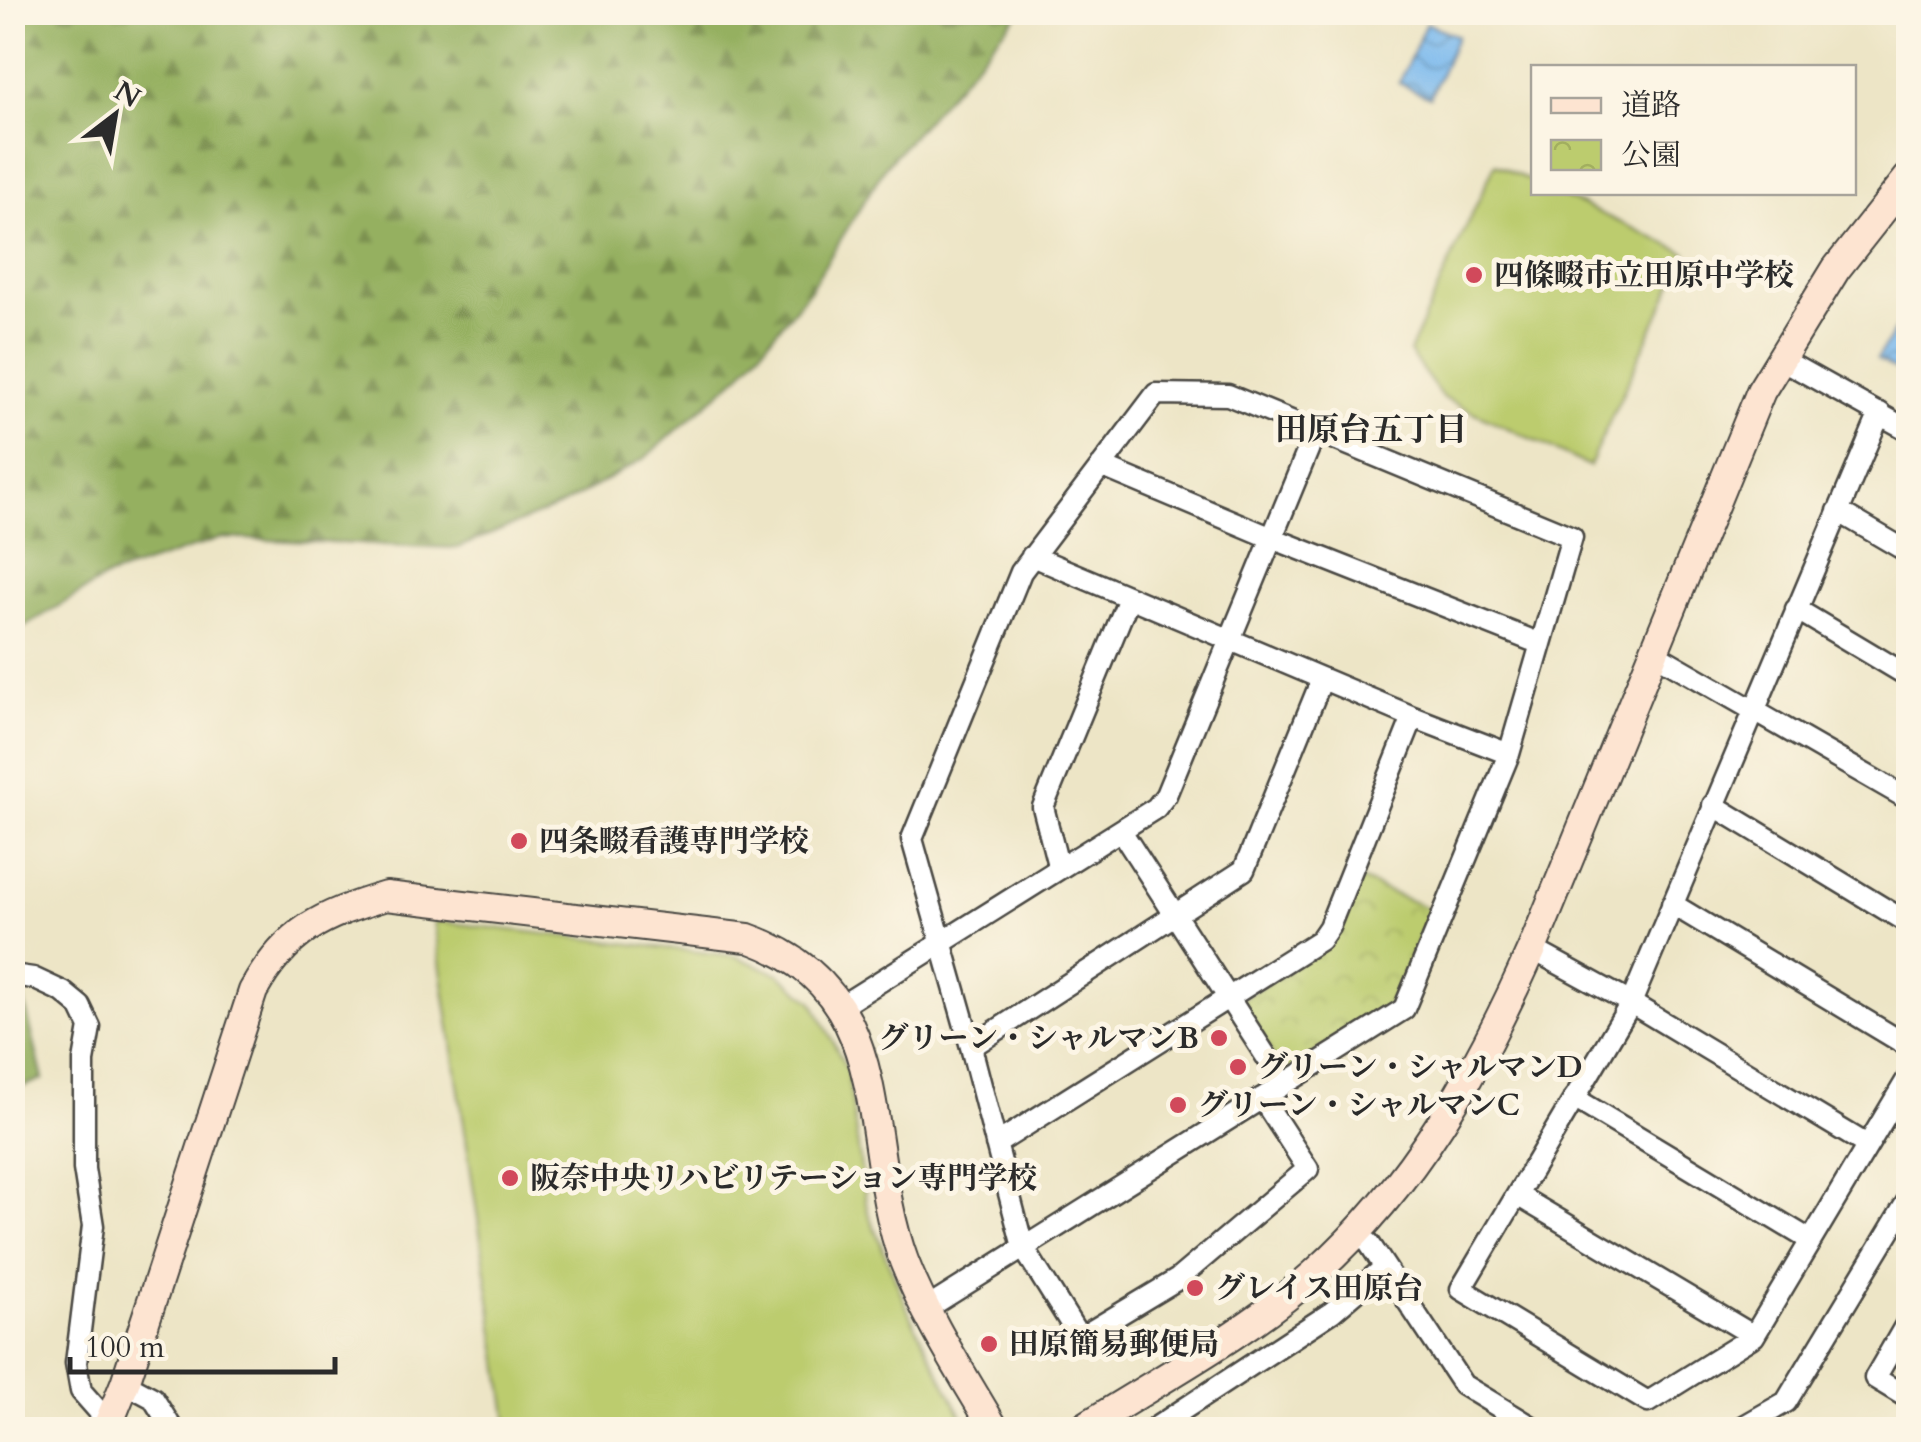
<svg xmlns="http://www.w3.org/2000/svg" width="1921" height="1442" font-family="Cardo,'Noto Serif JP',serif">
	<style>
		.green { fill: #bccc6e; stroke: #747c4c; stroke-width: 2.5 }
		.forest { fill: url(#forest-firs); stroke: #606e46; stroke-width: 2.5 }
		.park { fill: url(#park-crowns); stroke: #747c4c; stroke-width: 2.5 }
		.water { fill: url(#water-waves); stroke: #52728c; stroke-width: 2.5 }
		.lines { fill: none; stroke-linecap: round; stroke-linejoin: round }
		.street-casing { stroke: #484742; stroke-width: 25 }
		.secondary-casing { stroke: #484742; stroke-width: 32 }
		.street { stroke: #fff; stroke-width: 20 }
		.secondary { stroke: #fde4d1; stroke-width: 28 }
		.poi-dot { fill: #d1495b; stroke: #fcf5e5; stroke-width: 4 }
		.labels { text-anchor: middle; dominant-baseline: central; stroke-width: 10; stroke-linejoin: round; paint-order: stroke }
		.poi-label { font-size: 30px; font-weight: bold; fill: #2b2b2b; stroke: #fcf5e5; text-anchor: start }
		.neighbourhood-label { font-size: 32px; font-weight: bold; fill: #2b2b2b; stroke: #fcf5e5 }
	</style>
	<defs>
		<pattern id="forest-firs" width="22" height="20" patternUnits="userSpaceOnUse" patternTransform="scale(2.5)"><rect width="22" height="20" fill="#95b061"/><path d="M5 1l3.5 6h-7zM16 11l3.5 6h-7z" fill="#7a8f50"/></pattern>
		<pattern id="park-crowns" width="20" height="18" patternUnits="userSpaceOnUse" patternTransform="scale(2.5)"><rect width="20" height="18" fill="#bccc6e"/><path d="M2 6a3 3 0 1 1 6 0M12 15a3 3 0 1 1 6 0" fill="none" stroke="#a2af5f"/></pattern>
		<pattern id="water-waves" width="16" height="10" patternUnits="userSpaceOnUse" patternTransform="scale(2.5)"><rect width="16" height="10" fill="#7ab9ee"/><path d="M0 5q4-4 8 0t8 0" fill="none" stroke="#6497c1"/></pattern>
	</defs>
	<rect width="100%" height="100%" fill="#fcf5e5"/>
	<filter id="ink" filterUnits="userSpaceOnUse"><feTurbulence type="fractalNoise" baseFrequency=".01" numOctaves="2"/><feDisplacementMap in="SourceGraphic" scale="20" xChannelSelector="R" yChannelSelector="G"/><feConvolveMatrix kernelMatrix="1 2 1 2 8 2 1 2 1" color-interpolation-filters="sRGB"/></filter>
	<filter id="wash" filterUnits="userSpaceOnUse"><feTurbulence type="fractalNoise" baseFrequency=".0048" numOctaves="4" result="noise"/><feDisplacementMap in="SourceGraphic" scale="40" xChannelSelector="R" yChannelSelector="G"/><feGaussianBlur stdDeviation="2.25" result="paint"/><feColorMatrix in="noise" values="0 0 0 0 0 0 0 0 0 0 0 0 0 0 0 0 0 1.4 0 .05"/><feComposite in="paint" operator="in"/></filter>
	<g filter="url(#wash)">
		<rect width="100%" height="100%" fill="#ede5c6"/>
		<!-- green -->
		<path class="green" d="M 1495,164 L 1533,182 L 1534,192 L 1556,193 L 1687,253 L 1589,466 L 1443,398 L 1409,352 Z
			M 434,921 L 735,956 L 779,974 L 813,1002 L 847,1070 L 867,1210 L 910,1315 L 967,1426 L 965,1429 L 509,1429 Z"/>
		<!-- forest -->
		<path class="forest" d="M 12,13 L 13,12 L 1019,13 L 885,167 L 809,291 L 741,374 L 645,458 L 562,505 L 457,548 L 222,538 L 109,576 L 13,633 L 12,434 L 16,429 L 12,425 Z
			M 12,953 L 43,1079 L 13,1090 L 12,1090 Z"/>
		<!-- park -->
		<path class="park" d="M 1356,878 L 1432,910 L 1395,994 L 1384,1010 L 1289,1069 L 1279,1067 L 1241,1000 L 1332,941 Z"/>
		<!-- water -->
		<path class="water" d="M 1426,23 L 1457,36 L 1430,97 L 1399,83 Z
			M 1895,330 L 1908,338 L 1908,377 L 1877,359 Z"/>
	</g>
	<g filter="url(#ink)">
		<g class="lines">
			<defs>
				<path id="street" d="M 1781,359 L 1908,430
					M 1880,413 L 1631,1003 L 1461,1289 L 1648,1402 L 1754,1336 L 1908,1078
					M 1101,466 L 1272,538 L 1541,644
					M 1838,511 L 1908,552
					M 1032,556 L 1413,717 L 1509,754
					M 1796,609 L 1908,676
					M 1652,652 L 1908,799
					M 1713,805 L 1908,923
					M 1121,831 L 1284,1084
					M 1059,869 L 1043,807 L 1129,598
					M 1672,904 L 1908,1046
					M 1532,949 L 1631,1003 L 1867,1145
					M 12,975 L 33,978 L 63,992 L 80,1006 L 90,1027 L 84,1061 L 84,1169 L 93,1226 L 76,1363 L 81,1391 L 110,1424
					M 841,1006 L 1156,808 L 1166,795 L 1315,433
					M 971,1047 L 1244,870 L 1322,679
					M 1574,1098 L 1810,1240
					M 996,1144 L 1320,940 L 1329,927 L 1413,717
					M 1517,1195 L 1754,1336
					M 1369,1243 L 1463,1385 L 1537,1430
					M 926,1309 L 1404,1009 L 1509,754 L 1572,537 L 1228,395 L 1156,394 L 1021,572 L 912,839 L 971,1047 L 1023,1247 L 1080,1338 L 1178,1279 L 1308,1169 L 1262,1098
					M 1908,1321 L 1875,1378 L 1908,1398
					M 125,1383 L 153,1398 L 173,1430
					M 1152,1430 L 1332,1312 L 1385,1267
					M 1737,1430 L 1786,1402 L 1908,1200"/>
				<path id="secondary" d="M 106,1430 L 125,1383 L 253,991 C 287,930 322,915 386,896 L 748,938 C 900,991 859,1140 904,1261 C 927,1320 963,1375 995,1430
					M 1080,1430 C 1157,1381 1246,1334 1314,1274 C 1415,1184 1478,1071 1532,949 L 1761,391 L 1836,269 L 1908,178"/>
			</defs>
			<!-- street casing -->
			<use href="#street" class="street-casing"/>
			<!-- secondary casing -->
			<use href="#secondary" class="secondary-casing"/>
			<!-- street -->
			<use href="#street" class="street"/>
			<!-- secondary -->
			<use href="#secondary" class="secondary"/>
		</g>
	</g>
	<!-- markers -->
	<g class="poi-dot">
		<circle cx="1474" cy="275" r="10"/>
		<circle cx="519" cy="841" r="10"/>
		<circle cx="1219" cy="1038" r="10"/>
		<circle cx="1238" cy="1067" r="10"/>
		<circle cx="1178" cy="1105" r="10"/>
		<circle cx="510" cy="1178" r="10"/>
		<circle cx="1195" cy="1288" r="10"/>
		<circle cx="989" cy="1344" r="10"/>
	</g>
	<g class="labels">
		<!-- poi labels -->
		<g class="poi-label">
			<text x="1494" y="275">四條畷市立田原中学校</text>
			<text x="539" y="841">四条畷看護専門学校</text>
			<text x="1199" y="1038" text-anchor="end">グリーン・シャルマンB</text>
			<text x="1258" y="1067">グリーン・シャルマンD</text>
			<text x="1198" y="1105">グリーン・シャルマンC</text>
			<text x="530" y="1178">阪奈中央リハビリテーション専門学校</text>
			<text x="1215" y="1288">グレイス田原台</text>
			<text x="1009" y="1344">田原簡易郵便局</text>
		</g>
		<!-- neighbourhood labels -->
		<g class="neighbourhood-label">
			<text x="1371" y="430">田原台五丁目</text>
		</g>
	</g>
	<!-- margin -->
	<rect width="1921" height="1442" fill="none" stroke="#fcf5e5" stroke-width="50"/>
	<!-- legend -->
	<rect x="1531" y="65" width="325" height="130" fill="#fcf5e5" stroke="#a8a49b" stroke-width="2.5"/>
	<rect x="1551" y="98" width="50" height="15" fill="#fde4d1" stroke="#a8a49b" stroke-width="2.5"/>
	<text x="1621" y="115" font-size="30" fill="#2b2b2b">道路</text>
	<rect x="1551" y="140" width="50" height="30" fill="url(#park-crowns)" stroke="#a8a49b" stroke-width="2.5"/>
	<text x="1621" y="165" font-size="30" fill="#2b2b2b">公園</text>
	<!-- north arrow -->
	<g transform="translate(115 115) rotate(31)" stroke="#fcf5e5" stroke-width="8" paint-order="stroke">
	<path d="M0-8L18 38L0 25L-18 38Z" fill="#2b2b2b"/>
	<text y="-15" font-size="28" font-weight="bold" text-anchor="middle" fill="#2b2b2b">N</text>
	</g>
	<!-- scale -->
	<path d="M70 1357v15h265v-15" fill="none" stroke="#2b2b2b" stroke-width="5"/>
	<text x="85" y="1357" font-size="30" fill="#2b2b2b" stroke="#fcf5e5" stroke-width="8" paint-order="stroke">100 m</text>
</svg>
